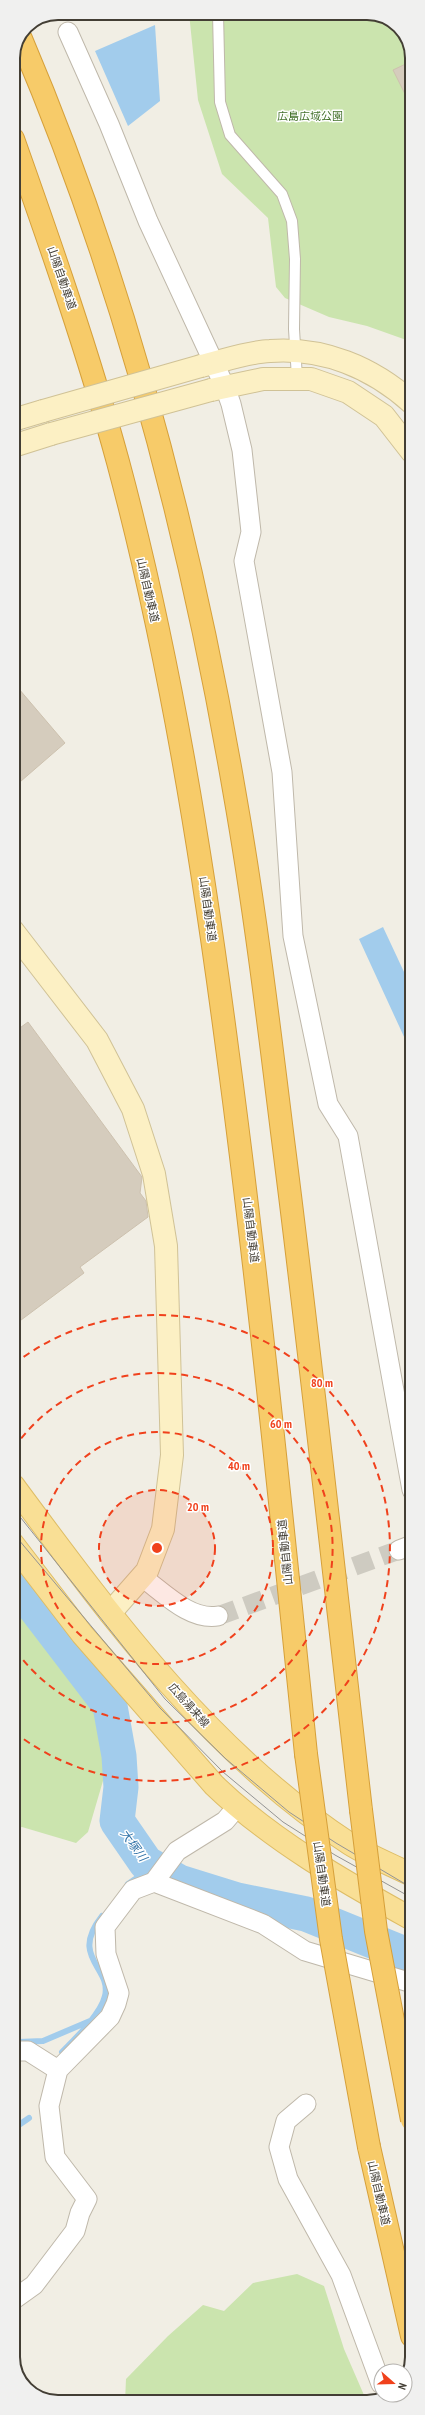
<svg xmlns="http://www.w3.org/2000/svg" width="425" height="2415" font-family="'PT Sans Narrow','Noto Sans JP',sans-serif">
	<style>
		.green { fill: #cbe4ae }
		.water { fill: #a2ccec }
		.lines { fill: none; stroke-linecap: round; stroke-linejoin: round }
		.stream { stroke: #a2ccec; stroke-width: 6 }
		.river { stroke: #a2ccec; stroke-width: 35 }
		.building { fill: #d5ccbd; stroke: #cdc1ae }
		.street-tunnel { stroke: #cecbc1; stroke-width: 19; stroke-dasharray: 19 10; stroke-linecap: butt }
		.lane-casing { stroke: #bfb8aa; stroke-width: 12 }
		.street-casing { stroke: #bfb8aa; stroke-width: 21 }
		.secondary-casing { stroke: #d0c296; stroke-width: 24 }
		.primary-casing { stroke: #debd66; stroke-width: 24 }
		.highway-casing { stroke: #d6a03a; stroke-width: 24 }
		.lane { stroke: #fff; stroke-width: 10 }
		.street { stroke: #fff; stroke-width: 19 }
		.secondary { stroke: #fcf0c4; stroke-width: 22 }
		.primary { stroke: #f9df95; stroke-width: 22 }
		.highway { stroke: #f7cb69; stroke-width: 22 }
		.tram { stroke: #949494; stroke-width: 1 }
		.secondary-bridge-casing { stroke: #d0c296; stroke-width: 24; stroke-linecap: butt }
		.highway-bridge-casing { stroke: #d6a03a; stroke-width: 24; stroke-linecap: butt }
		.secondary-bridge { stroke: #fcf0c4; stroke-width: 22 }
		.highway-bridge { stroke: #f7cb69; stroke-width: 22 }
		.ring { fill: none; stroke: #f0411c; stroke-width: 2; stroke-dasharray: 7 5 }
		.labels { text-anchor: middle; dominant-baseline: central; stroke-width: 3; stroke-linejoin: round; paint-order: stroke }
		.park-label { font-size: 11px; fill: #44722b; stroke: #fff }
		.street-label { font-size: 11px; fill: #433e34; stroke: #fff }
		.water-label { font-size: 12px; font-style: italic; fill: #3374a9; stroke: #fff }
		.rim { fill: none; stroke: #433e34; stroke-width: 2 }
		.centre { fill: #f0411c; stroke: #fff; stroke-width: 2 }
		.ring-label { font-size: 12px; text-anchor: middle; font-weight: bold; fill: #f0411c; stroke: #fff; stroke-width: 3; stroke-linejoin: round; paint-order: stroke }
	</style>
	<rect width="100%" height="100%" fill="#f1eee4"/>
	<!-- green -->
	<path class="green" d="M 189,13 L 372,13 L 399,26 L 412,53 L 412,342 L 367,326 L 329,317 L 285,298 L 276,287 L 268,218 L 222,174 L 198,100 Z
		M 13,1591 L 47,1633 L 105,1728 L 105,1774 L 88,1832 L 76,1843 L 22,1827 L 13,1829 Z
		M 297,2274 L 324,2286 L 344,2349 L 367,2402 L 125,2402 L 126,2379 L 168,2336 L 203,2305 L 224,2311 L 253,2283 Z"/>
	<!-- water -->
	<path class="water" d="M 155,25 L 160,101 L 128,126 L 95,51 Z
		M 383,927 L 412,989 L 411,1052 L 359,939 Z"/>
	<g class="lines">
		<!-- stream -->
		<path class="stream" d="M 128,1884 L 153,1867
			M 19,2042 L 43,2041 L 90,2021
			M 62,2052 C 75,2039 101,2014 105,1996 C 112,1967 69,1958 102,1916
			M 13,2129 L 29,2118"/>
		<!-- river -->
		<path class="river" d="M 13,1579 L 110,1706 L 119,1756 L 121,1787 L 117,1821 L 146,1863 L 179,1882 L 237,1900 L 306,1914 L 412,1957"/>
	</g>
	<!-- building -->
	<path class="building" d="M 412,61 L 412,108 L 393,70 Z
		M 13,682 L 65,743 L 13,788 Z
		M 28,1022 L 142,1177 L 140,1193 L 146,1201 L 148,1217 L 80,1267 L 84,1273 L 13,1326 L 13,1033 Z"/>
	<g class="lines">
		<!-- street-tunnel -->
		<path class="street-tunnel" d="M 218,1616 L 399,1550"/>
		<defs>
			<path id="lane" d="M 218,13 L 220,102 L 230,135 L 282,194 L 292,221 L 295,259 L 294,329 L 297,378"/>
			<path id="street" d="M 68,32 L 109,124 L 148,221 L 225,387 L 231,404 L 242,450 L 251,532 L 244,561 L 282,772 L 293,936 L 328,1104 L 348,1136 L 412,1490
				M 399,1550 L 412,1545
				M 142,1577 C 163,1592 190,1621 218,1616
				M 154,1882 L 263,1924 L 305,1951 L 412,1983
				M 13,2051 L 28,2051 L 58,2070
				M 306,2104 L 286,2121 L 279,2147 L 288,2179 L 341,2275 L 381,2384
				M 13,2300 L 34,2285 L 75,2231 L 80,2213 L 87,2199 L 55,2157 L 49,2106 L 58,2070 L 110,2017 L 116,2004 L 119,1993 L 106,1954 L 105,1927 L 133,1890 L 154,1882 L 177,1851 L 225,1821 L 237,1807"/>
			<path id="secondary" d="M 201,366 C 223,361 247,352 270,351 C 323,347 372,367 412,403
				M 211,390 L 263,379 L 311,379 L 348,392 L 384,416 L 412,452
				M 13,420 L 43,411
				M 13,446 L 51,434
				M 13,931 L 97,1040 L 133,1109 L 154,1174 L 166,1246 L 172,1455 L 163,1529 L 147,1571 L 110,1613"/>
			<path id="primary" d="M 13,1485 C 111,1617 210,1753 350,1844 C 369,1856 392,1865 412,1875
				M 13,1544 L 82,1634 L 214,1785 C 271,1840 343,1881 412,1919"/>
			<path id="highway" d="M 21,39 C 123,278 190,534 234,790 C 254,903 268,1018 282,1132 C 311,1358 335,1584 361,1810
				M 13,139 C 51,246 88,352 118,462 C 170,656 202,856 228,1055 C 259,1288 282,1521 306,1754
				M 369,2147 L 412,2336"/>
		</defs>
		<!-- lane casing -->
		<use href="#lane" class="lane-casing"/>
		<!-- street casing -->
		<use href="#street" class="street-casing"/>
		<!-- secondary casing -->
		<use href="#secondary" class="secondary-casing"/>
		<!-- primary casing -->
		<use href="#primary" class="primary-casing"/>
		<!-- highway casing -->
		<use href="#highway" class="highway-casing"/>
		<!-- lane -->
		<use href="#lane" class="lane"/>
		<!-- street -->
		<use href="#street" class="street"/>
		<!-- secondary -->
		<use href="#secondary" class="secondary"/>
		<!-- primary -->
		<use href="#primary" class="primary"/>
		<!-- highway -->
		<use href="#highway" class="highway"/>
		<!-- tram -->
		<path class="tram" d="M 13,1508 L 165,1699 L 226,1759 L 289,1812 L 336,1843 L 412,1888
			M 13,1533 L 160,1708 L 223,1772 L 283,1822 L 335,1855 L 412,1898"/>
		<defs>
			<path id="secondary-bridge" d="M 43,411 L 201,366
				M 51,434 L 211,390"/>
			<path id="highway-bridge" d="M 306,1754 L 331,1939 L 369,2147
				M 361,1810 L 376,1931 L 412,2120"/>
		</defs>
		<!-- secondary-bridge casing -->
		<use href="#secondary-bridge" class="secondary-bridge-casing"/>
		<!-- highway-bridge casing -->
		<use href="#highway-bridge" class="highway-bridge-casing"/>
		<!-- secondary-bridge -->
		<use href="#secondary-bridge" class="secondary-bridge"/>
		<!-- highway-bridge -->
		<use href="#highway-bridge" class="highway-bridge"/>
	</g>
	<!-- distance rings -->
	<circle cx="157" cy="1548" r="58" fill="#f0411c" fill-opacity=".12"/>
	<g class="ring">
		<circle cx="157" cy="1548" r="58"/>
		<circle cx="157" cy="1548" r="116"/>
		<path d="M14 1448A175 175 0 1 1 14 1648"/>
		<path d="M14 1364A233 233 0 1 1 14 1732"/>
	</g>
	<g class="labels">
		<!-- park labels -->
		<g class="park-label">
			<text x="310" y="116">広島広域公園</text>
		</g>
		<!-- street labels -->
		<g class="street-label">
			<text transform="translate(62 278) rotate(71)">山陽自動車道</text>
			<text transform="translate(148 590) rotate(77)">山陽自動車道</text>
			<text transform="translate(208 909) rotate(82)">山陽自動車道</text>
			<text transform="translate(251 1230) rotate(83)">山陽自動車道</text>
			<text transform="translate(285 1552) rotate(-96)">山陽自動車道</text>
			<text transform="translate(189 1705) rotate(48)">広島湯来線</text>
			<text transform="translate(322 1874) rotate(82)">山陽自動車道</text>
			<text transform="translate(379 2193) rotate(77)">山陽自動車道</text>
		</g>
		<!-- water labels -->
		<g class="water-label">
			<text transform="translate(134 1845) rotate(54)">大塚川</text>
		</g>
	</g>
	<!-- crop -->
	<path d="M0 0H425V2415H0ZM58 20H367A38 38 0 0 1 405 58V2357A38 38 0 0 1 367 2395H58A38 38 0 0 1 20 2357V58A38 38 0 0 1 58 20Z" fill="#f0f0ef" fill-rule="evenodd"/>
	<path class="rim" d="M58 20H367A38 38 0 0 1 405 58V2357A38 38 0 0 1 367 2395H58A38 38 0 0 1 20 2357V58A38 38 0 0 1 58 20Z"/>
	<circle cx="157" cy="1548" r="6" class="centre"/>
	<g class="ring-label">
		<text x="322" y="1387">80 m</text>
		<text x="281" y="1428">60 m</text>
		<text x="239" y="1470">40 m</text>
		<text x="198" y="1511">20 m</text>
	</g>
	<!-- north arrow -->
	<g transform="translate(393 2383) rotate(110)"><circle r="19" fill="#ffffff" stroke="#b4b2ae"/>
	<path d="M0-3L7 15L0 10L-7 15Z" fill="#f0411c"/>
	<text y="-6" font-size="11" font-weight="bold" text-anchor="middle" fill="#433e34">N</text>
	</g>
</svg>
